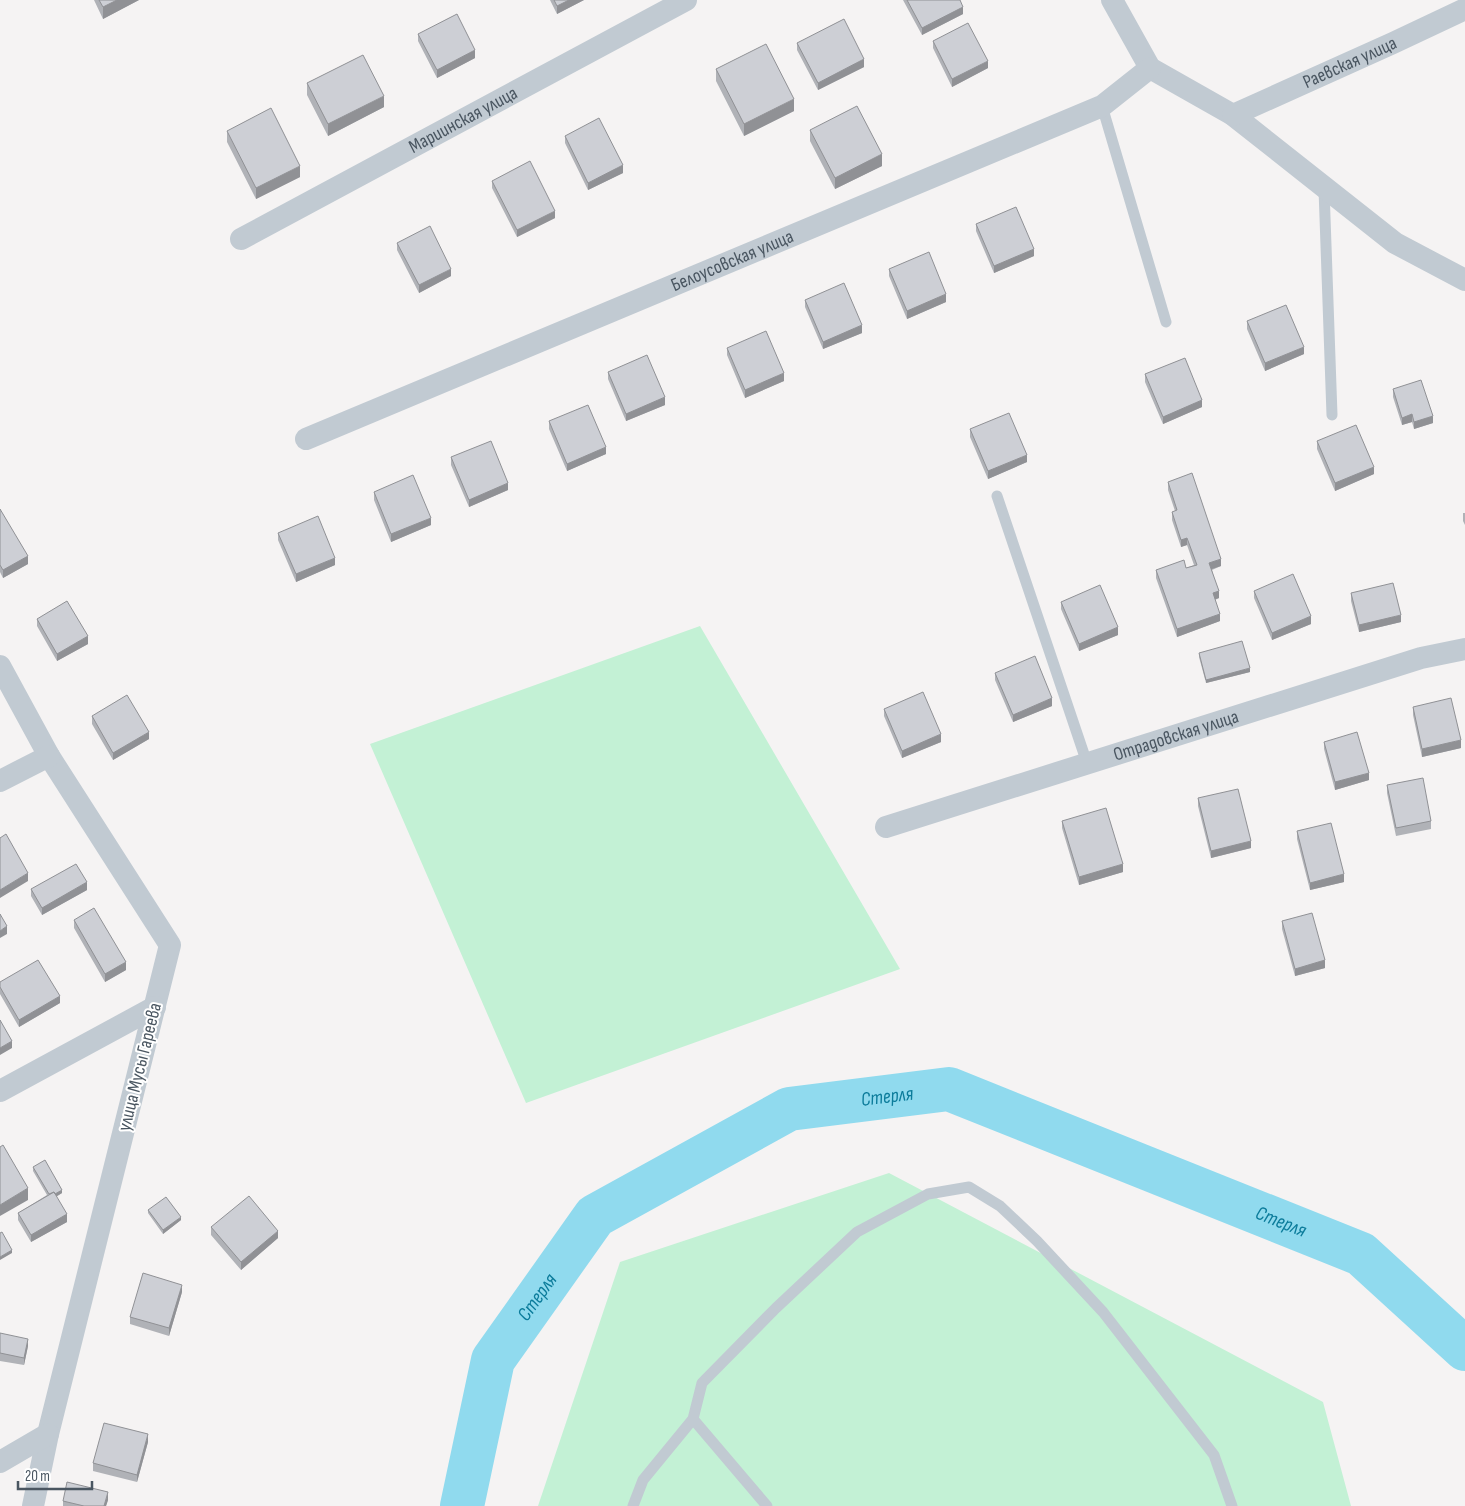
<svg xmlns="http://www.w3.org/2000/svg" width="1465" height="1506" font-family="'Sofia Sans Condensed',sans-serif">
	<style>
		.green { fill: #c3f1d5 }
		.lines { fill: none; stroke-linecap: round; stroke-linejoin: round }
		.river { stroke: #90daee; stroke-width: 44 }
		.service { stroke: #c1cad2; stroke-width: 11 }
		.minor { stroke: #c1cad2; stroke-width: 22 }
		.wall { fill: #b0b2b7 }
		.shaded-wall { fill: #909195 }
		.building { fill: #cdcfd5; stroke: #909195 }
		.labels { text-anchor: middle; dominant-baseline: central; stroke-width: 4; stroke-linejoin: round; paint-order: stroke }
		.street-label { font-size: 19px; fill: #4a5661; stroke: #fff }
		.water-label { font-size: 20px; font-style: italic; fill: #0c7c9b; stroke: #fff }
	</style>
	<rect width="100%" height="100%" fill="#f5f3f3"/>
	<!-- green -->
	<path class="green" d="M 700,626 L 900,969 L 526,1103 L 370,744 Z
		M 889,1173 L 1323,1402 L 1351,1506 L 538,1506 L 620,1262 Z"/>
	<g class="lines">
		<!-- river -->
		<path class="river" id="s1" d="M 462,1506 L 493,1360 L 595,1216 L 789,1109 L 949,1089 L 1361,1254 L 1465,1349"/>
		<!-- service -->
		<path class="service" d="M 1102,106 L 1166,322
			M 1324,189 L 1332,415
			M 997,496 L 1087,763
			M 693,1419 L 702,1383 L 776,1308 L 857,1232 L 928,1194 L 969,1187 L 1000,1206 L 1037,1241 L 1103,1312 L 1214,1455 L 1232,1506
			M 633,1506 L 643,1480 L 693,1419 L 767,1506"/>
		<!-- minor -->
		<g class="minor">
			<path d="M 1112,0 L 1150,68 L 1233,115 L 1395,243 L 1465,280"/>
			<path id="s2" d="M 1233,115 L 1393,43 L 1465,9"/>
			<path id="s3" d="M 241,239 L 686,0"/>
			<path id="s4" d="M 306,439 L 1102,106 L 1150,68"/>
			<path d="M 0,666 L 49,756 L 170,945 L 48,1434 L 33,1506"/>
			<path d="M 0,781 L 49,756"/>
			<path id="s5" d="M 886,827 L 1421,658 L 1465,649"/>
			<path d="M 0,1091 L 155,1007"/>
			<path d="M 0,1462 L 48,1434"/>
		</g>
	</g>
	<!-- wall -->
	<path class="wall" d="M 94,0 L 139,0 L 103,19 Z
		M 550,0 L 584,0 L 557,14 Z
		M 903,0 L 960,0 L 963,14 L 922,35 Z
		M 418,34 L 475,58 L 437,78 L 418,41 Z
		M 933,41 L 988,68 L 952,87 L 933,48 Z
		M 797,43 L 864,67 L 818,90 L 797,50 Z
		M 716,69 L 794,111 L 744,136 L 716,81 Z
		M 307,83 L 384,107 L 328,136 L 307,95 Z
		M 810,130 L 882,166 L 835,189 L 810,141 Z
		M 227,131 L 300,177 L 256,199 L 227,142 Z
		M 565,136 L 623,173 L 588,190 L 565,143 Z
		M 492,181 L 555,218 L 517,237 L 492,188 Z
		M 976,224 L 1034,256 L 994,273 L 976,231 Z
		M 397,243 L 451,276 L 419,293 L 397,250 Z
		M 889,269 L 946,302 L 907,319 L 889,276 Z
		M 805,300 L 862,333 L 823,349 L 805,307 Z
		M 1247,321 L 1304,354 L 1265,371 L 1247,329 Z
		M 727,348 L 784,381 L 745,398 L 727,355 Z
		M 608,372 L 665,405 L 626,421 L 608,379 Z
		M 1145,374 L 1202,407 L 1163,424 L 1145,382 Z
		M 1393,389 L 1433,423 L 1414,429 L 1412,422 L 1402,425 L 1393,397 Z
		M 549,421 L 606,454 L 567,471 L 549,429 Z
		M 970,429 L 1027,462 L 988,479 L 970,437 Z
		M 1317,441 L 1374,474 L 1335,491 L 1317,449 Z
		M 451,457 L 508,490 L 469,507 L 451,465 Z
		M 1168,482 L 1221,566 L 1212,570 L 1219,598 L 1215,600 L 1220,621 L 1177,637 L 1156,578 L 1156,570 L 1186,568 L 1194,565 L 1187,545 L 1181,547 L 1172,520 L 1172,512 L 1175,511 L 1168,490 Z
		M 374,492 L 431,525 L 391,542 L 374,500 Z
		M 0,509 L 28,564 L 3,578 L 0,572 Z
		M 1463,513 L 1465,513 L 1465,525 L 1463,521 Z
		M 278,533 L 335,565 L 296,582 L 278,540 Z
		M 1254,591 L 1311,624 L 1272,640 L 1254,598 Z
		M 1351,593 L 1401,622 L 1359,632 L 1351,601 Z
		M 1061,602 L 1118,635 L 1079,651 L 1061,609 Z
		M 37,619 L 88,644 L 57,661 L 37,626 Z
		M 1199,653 L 1250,672 L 1206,683 L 1199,657 Z
		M 995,673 L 1052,706 L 1013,722 L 995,680 Z
		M 1413,707 L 1461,748 L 1422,757 L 1413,715 Z
		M 884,709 L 941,742 L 902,758 L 884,716 Z
		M 92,716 L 149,739 L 113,760 L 92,724 Z
		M 1324,742 L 1369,780 L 1335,790 L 1324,749 Z
		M 1387,785 L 1431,821 L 1431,829 L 1396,836 L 1387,793 Z
		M 1198,798 L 1251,848 L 1211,858 L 1198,806 Z
		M 1062,821 L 1123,872 L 1079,885 L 1062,828 Z
		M 1297,831 L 1344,882 L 1310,890 L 1297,839 Z
		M 31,889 L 87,890 L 42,915 L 31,896 Z
		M 74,920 L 126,970 L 105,982 L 74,928 Z
		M 1282,921 L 1325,968 L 1295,976 L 1282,929 Z
		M 0,982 L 60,1003 L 19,1027 L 0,994 Z
		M 33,1167 L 62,1193 L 56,1197 L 67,1222 L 31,1242 L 18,1220 L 18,1213 L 47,1195 L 33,1171 Z
		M 148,1210 L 181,1220 L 163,1234 L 148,1213 Z
		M 211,1227 L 278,1238 L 241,1270 L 211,1235 Z
		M 182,1292 L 169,1336 L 130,1324 L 130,1317 Z
		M 0,1333 L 28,1346 L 24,1365 L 0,1361 Z
		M 148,1442 L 137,1482 L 93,1471 L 93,1463 Z
		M 108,1500 L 106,1506 L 63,1506 L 63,1501 Z"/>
	<!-- shaded-wall -->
	<path class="shaded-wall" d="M 117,0 L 139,0 L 103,19 L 103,7 Z
		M 569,0 L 584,0 L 557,14 L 557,6 Z
		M 963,7 L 963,14 L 922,35 L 922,28 Z
		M 475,50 L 475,58 L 437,78 L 437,70 Z
		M 864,59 L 864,67 L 818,90 L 818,83 Z
		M 988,61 L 988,68 L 952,87 L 952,79 Z
		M 384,96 L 384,107 L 328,136 L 328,124 Z
		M 794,99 L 794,111 L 744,136 L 744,124 Z
		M 882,154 L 882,166 L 835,189 L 835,178 Z
		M 623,165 L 623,173 L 588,190 L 588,183 Z
		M 300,166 L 300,177 L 256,199 L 256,188 Z
		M 555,211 L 555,218 L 517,237 L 517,230 Z
		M 1034,249 L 1034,256 L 994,273 L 994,266 Z
		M 451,269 L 451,276 L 419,293 L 419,285 Z
		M 946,294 L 946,302 L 907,319 L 907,311 Z
		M 862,325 L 862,333 L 823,349 L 823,342 Z
		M 1304,347 L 1304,354 L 1265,371 L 1265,363 Z
		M 784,373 L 784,381 L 745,398 L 745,390 Z
		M 665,397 L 665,405 L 626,421 L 626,414 Z
		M 1202,400 L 1202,407 L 1163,424 L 1163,417 Z
		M 1412,414 L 1412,422 L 1402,425 L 1402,418 Z
		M 1433,416 L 1433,423 L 1414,429 L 1414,422 Z
		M 606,447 L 606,454 L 567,471 L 567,464 Z
		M 1027,455 L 1027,462 L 988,479 L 988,471 Z
		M 1374,467 L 1374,474 L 1335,491 L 1335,483 Z
		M 508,483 L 508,490 L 469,507 L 469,500 Z
		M 431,518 L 431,525 L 391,542 L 391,534 Z
		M 1187,538 L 1187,545 L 1181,547 L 1181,540 Z
		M 28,556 L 28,564 L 3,578 L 3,570 Z
		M 335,558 L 335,565 L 296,582 L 296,574 Z
		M 1221,559 L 1221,566 L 1209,570 L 1209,563 Z
		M 1219,591 L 1219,598 L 1213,600 L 1213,593 Z
		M 1220,614 L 1220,621 L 1177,637 L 1177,629 Z
		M 1401,615 L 1401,622 L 1359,632 L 1359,625 Z
		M 1311,616 L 1311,624 L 1272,640 L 1272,633 Z
		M 1118,627 L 1118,635 L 1079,651 L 1079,644 Z
		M 88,636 L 88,644 L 57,661 L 57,654 Z
		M 1250,668 L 1250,672 L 1206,683 L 1206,680 Z
		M 1052,698 L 1052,706 L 1013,722 L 1013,715 Z
		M 149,732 L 149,739 L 113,760 L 113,753 Z
		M 941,734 L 941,742 L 902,758 L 902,751 Z
		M 1461,740 L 1461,748 L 1422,757 L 1422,749 Z
		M 1369,773 L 1369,780 L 1335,790 L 1335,782 Z
		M 1251,841 L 1251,848 L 1211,858 L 1211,851 Z
		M 1123,864 L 1123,872 L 1079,885 L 1079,877 Z
		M 28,873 L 28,881 L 0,898 L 0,890 Z
		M 1344,874 L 1344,882 L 1310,890 L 1310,883 Z
		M 87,882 L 87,890 L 42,915 L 42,908 Z
		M 7,926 L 7,934 L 0,938 L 0,931 Z
		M 1325,960 L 1325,968 L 1295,976 L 1295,969 Z
		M 126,962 L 126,970 L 105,982 L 105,974 Z
		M 60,996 L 60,1003 L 19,1027 L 19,1020 Z
		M 12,1041 L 12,1048 L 0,1055 L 0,1048 Z
		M 28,1188 L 28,1200 L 0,1216 L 0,1205 Z
		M 62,1190 L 62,1193 L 50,1200 L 50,1197 Z
		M 67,1214 L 67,1222 L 31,1242 L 31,1235 Z
		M 181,1217 L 181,1220 L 163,1234 L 163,1230 Z
		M 278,1231 L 278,1238 L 241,1270 L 241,1262 Z
		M 12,1250 L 12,1253 L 0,1260 L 0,1257 Z
		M 182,1285 L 182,1292 L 169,1336 L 169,1328 Z
		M 28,1339 L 28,1346 L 24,1365 L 24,1358 Z
		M 148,1434 L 148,1442 L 137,1482 L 137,1475 Z
		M 108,1492 L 108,1500 L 106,1506 L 104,1506 Z"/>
	<!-- building -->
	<path class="building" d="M 99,0 L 117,0 L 103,7 Z
		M 554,0 L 569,0 L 557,6 Z
		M 907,0 L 960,0 L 963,7 L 922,28 Z
		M 457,14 L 475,50 L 437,70 L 418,34 Z
		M 844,19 L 864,59 L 818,83 L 797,43 Z
		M 968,23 L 988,61 L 952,79 L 933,41 Z
		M 766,44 L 794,99 L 744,124 L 716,69 Z
		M 363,55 L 384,96 L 328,124 L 307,83 Z
		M 857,106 L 882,154 L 835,178 L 810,130 Z
		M 271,108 L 300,166 L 256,188 L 227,131 Z
		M 599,118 L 623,165 L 588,183 L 565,136 Z
		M 530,161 L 555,211 L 517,230 L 492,181 Z
		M 1016,207 L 1034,249 L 994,266 L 976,224 Z
		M 430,226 L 451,269 L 419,285 L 397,243 Z
		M 929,252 L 946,294 L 907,311 L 889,269 Z
		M 844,283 L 862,325 L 823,342 L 805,300 Z
		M 1286,305 L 1304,347 L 1265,363 L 1247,321 Z
		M 766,331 L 784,373 L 745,390 L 727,348 Z
		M 647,355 L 665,397 L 626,414 L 608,372 Z
		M 1185,358 L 1202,400 L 1163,417 L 1145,374 Z
		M 1421,380 L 1433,416 L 1414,422 L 1412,414 L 1402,418 L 1393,389 Z
		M 588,405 L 606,447 L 567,464 L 549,421 Z
		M 1009,413 L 1027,455 L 988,471 L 970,429 Z
		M 1356,425 L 1374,467 L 1335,483 L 1317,441 Z
		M 491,441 L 508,483 L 469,500 L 451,457 Z
		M 1192,473 L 1221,559 L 1209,563 L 1219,591 L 1213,593 L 1220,614 L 1177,629 L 1156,570 L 1184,560 L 1186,568 L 1197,565 L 1187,538 L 1181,540 L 1172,512 L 1177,510 L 1168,482 Z
		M 413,475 L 431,518 L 391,534 L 374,492 Z
		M 0,509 L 28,556 L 3,570 L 0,565 Z
		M 318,516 L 335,558 L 296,574 L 278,533 Z
		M 1293,574 L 1311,616 L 1272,633 L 1254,591 Z
		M 1393,583 L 1401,615 L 1359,625 L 1351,593 Z
		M 1100,585 L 1118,627 L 1079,644 L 1061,602 Z
		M 67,601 L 88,636 L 57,654 L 37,619 Z
		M 1242,641 L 1250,668 L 1206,680 L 1199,653 Z
		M 1035,656 L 1052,698 L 1013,715 L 995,673 Z
		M 923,692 L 941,734 L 902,751 L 884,709 Z
		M 127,695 L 149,732 L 113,753 L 92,716 Z
		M 1451,698 L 1461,740 L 1422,749 L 1413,707 Z
		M 1357,732 L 1369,773 L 1335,782 L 1324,742 Z
		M 1423,778 L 1431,821 L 1396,828 L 1387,785 Z
		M 1238,789 L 1251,841 L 1211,851 L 1198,798 Z
		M 1106,808 L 1123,864 L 1079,877 L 1062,821 Z
		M 1331,823 L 1344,874 L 1310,883 L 1297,831 Z
		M 6,834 L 28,873 L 0,890 L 0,838 Z
		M 76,864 L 87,882 L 42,908 L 31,889 Z
		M 94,908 L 126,962 L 105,974 L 74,920 Z
		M 1312,913 L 1325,960 L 1295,969 L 1282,921 Z
		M 0,914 L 7,926 L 0,931 Z
		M 38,960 L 60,996 L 19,1020 L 0,987 L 0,982 Z
		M 0,1020 L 12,1041 L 0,1048 Z
		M 3,1145 L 28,1188 L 0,1205 L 0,1147 Z
		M 45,1160 L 62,1190 L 55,1194 L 54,1192 L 49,1194 L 33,1167 Z
		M 54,1192 L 67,1214 L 31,1235 L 18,1213 Z
		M 249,1196 L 278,1231 L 241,1262 L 211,1227 Z
		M 166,1197 L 181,1217 L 163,1230 L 148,1210 Z
		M 2,1232 L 12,1250 L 0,1257 L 0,1233 Z
		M 143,1273 L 182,1285 L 169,1328 L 130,1317 Z
		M 0,1333 L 28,1339 L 24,1358 L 0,1353 Z
		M 104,1423 L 148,1434 L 137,1475 L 93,1463 Z
		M 67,1482 L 108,1492 L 104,1506 L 84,1506 L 63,1501 Z"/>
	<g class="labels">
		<!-- street labels -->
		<g class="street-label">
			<text stroke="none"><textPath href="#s2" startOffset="128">Раевская улица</textPath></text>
			<text stroke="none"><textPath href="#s3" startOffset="252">Мариинская улица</textPath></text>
			<text stroke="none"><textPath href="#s4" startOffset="462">Белоусовская улица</textPath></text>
			<text stroke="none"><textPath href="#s5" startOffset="304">Отрадовская улица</textPath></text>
			<text transform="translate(140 1067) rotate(-76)">улица Мусы Гареева</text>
		</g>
		<!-- water labels -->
		<g class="water-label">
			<text stroke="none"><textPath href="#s1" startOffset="646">Стерля</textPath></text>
			<text stroke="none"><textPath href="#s1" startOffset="1066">Стерля</textPath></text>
			<text stroke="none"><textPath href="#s1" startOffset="226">Стерля</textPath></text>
		</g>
	</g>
	<!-- scale -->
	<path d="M18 1481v8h74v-8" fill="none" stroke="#4a5661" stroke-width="2.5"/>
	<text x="25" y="1481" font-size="15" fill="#4a5661" stroke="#ffffff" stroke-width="4" paint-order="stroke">20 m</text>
</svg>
